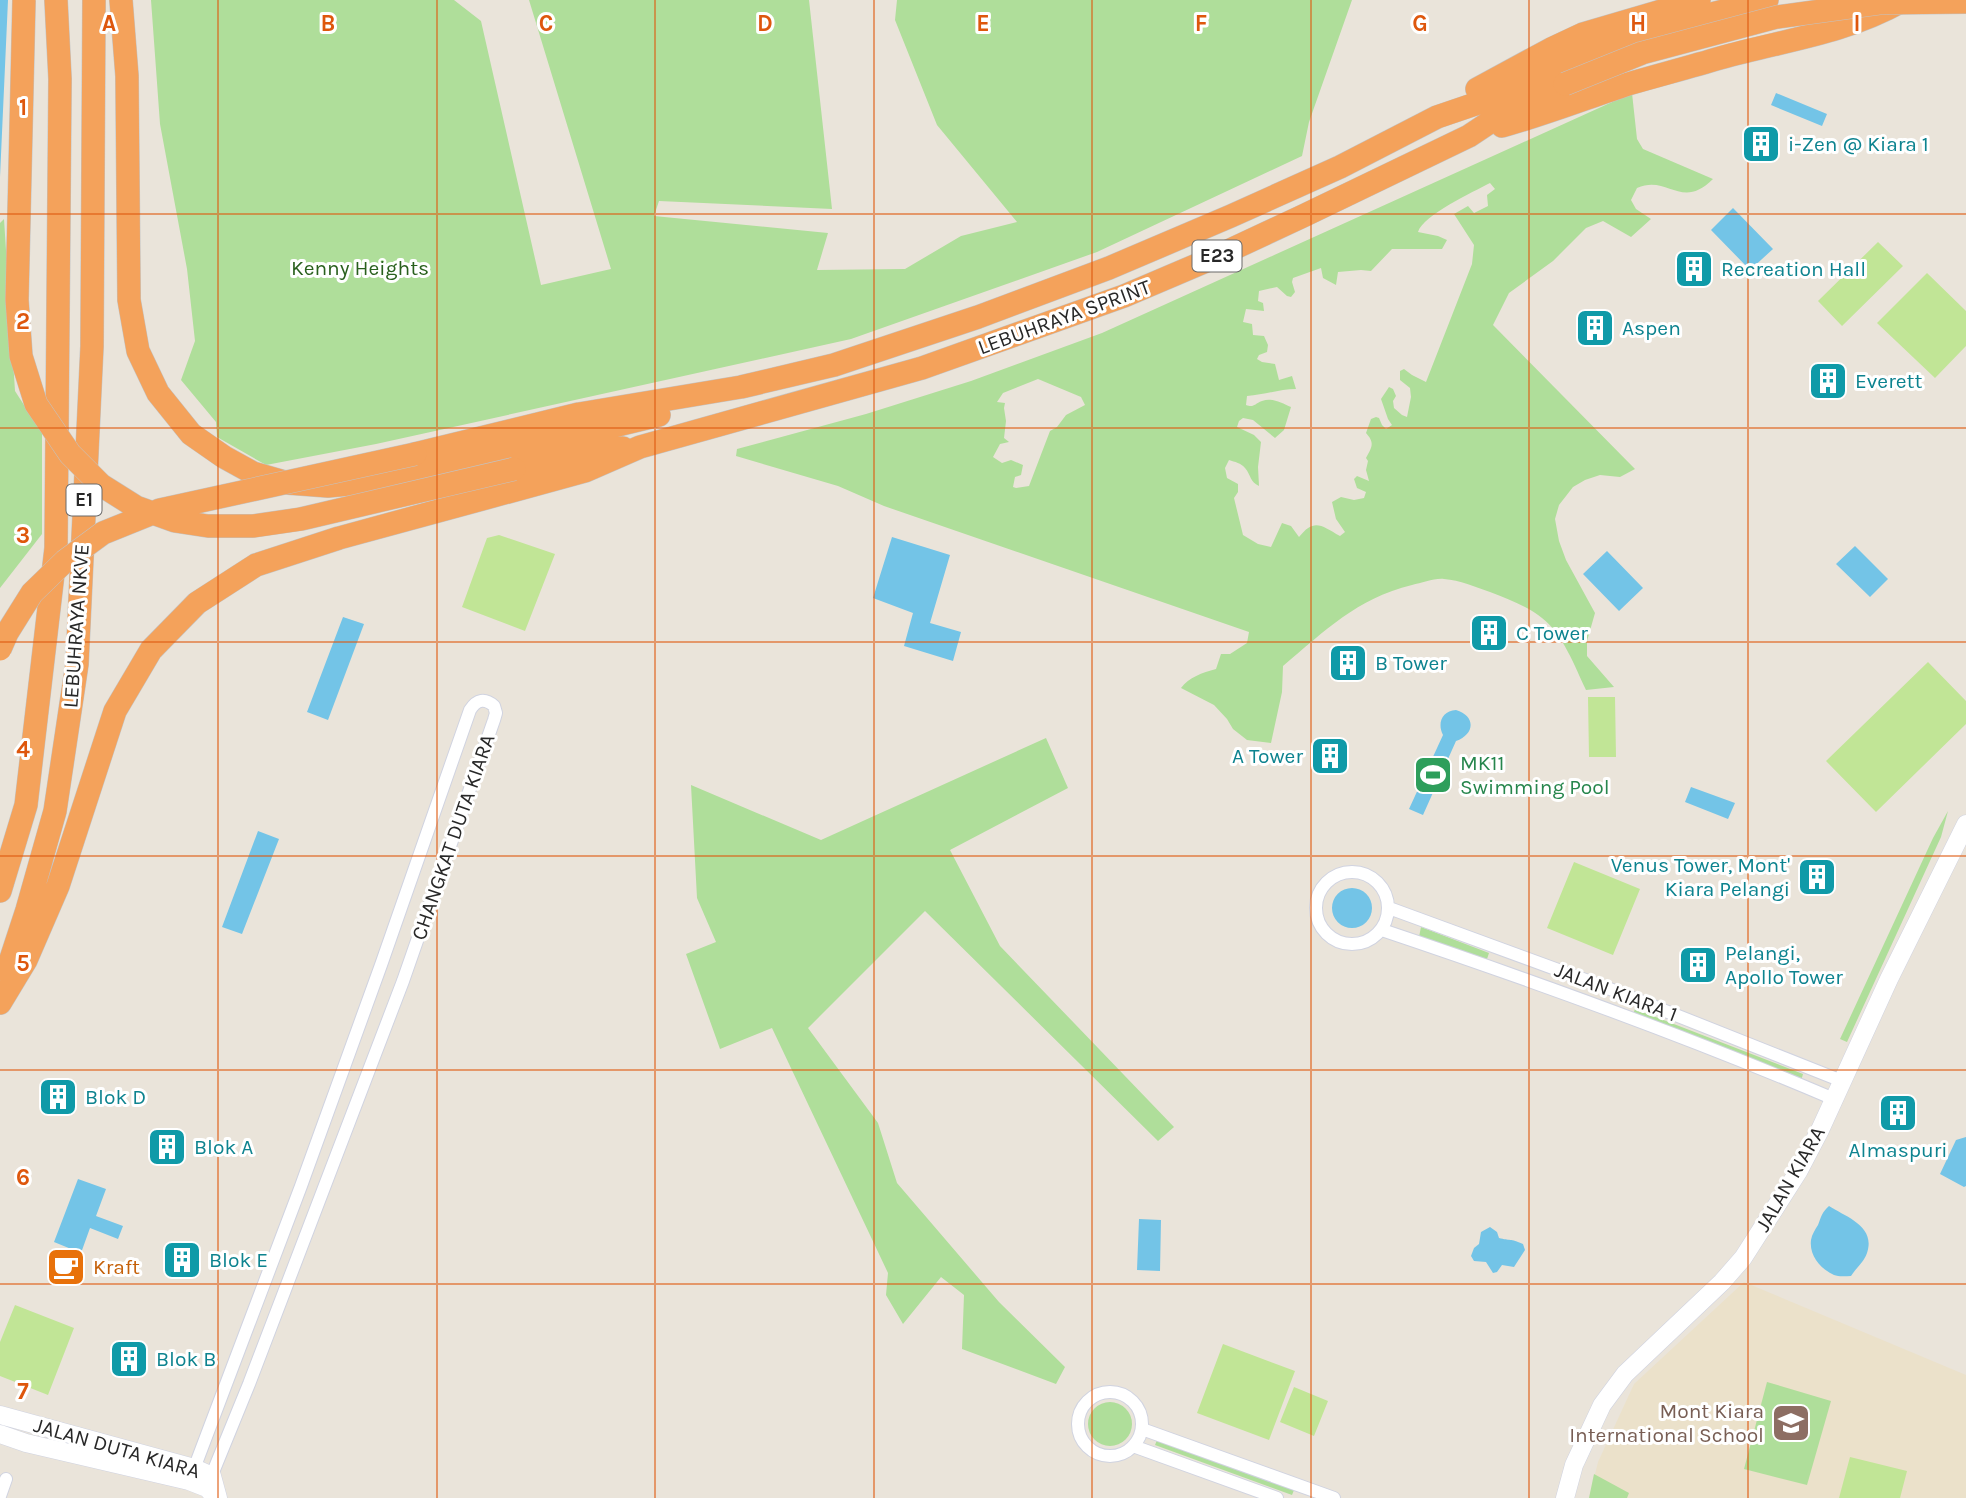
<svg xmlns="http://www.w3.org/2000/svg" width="1966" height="1498" font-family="Karla,sans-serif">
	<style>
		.education { fill: #ebe1ca }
		.green { fill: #afde9a; fill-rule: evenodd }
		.pitch { fill: #c1e596 }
		.water { fill: #73c4e7 }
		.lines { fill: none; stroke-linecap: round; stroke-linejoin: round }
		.minor-casing { stroke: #d0d3e0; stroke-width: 14 }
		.secondary-casing { stroke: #d0d3e0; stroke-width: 19 }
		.motorway-casing { stroke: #c3c3c3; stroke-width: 24 }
		.minor { stroke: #fff; stroke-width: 12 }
		.secondary { stroke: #fff; stroke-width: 18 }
		.motorway { stroke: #f4a25b; stroke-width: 23 }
		.motorway-bridge-casing { stroke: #c3c3c3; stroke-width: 24; stroke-linecap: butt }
		.motorway-bridge { stroke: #f4a25b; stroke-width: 23 }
		.grid { fill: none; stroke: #de570d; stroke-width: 2; stroke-opacity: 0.55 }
		.labels { text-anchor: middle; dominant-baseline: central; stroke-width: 6; stroke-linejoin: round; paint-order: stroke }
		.shield { fill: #fff; stroke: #686868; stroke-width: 2 }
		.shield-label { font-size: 19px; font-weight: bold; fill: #282828 }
		.culture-label { font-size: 21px; fill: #0d838f; stroke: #fff; text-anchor: start }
		.park-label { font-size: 21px; fill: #29601d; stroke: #fff }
		.street-label { font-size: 21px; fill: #282828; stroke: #fff }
		.leisure-label { font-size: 21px; fill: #27864d; stroke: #fff; text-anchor: start }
		.food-label { font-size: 21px; fill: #c56008; stroke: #fff; text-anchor: start }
		.education-label { font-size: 21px; fill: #785e54; stroke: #fff; text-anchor: end }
		.grid-label { font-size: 23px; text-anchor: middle; font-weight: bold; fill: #de570d; stroke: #fff; stroke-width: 6; stroke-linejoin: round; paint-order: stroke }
	</style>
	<rect width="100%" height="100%" fill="#eae4da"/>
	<!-- education -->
	<path class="education" d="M 1744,1282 L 1966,1375 L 1966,1498 L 1589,1498 L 1598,1462 L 1634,1384 Z"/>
	<!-- green -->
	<path class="green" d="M 151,0 L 454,0 L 481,21 L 541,285 L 611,269 L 529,0 L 809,0 L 832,209 L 659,201 L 654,216 L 828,233 L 817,270 L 905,269 L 961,236 L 1017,222 L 937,125 L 895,20 L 897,0 L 1352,0 L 1309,122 L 1302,156 L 1097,252 L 851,339 L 376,444 L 266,465 L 217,437 L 216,422 L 181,380 L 195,341 L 187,269 L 160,124 Z
		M 1632,93 L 1637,139 L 1643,149 L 1713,179 C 1681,211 1668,174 1637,188 L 1631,200 L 1636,209 L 1651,219 L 1631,237 L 1603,221 L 1586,228 L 1553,261 L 1509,293 L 1493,325 L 1635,469 L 1620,477 L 1600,475 L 1585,480 L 1573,487 L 1559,505 L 1555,519 L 1559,541 L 1566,560 L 1595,613 L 1587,641 L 1587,656 L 1614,687 L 1586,690 C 1575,667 1563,634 1542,618 C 1527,606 1508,599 1490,592 C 1475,587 1460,580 1444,579 C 1434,578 1422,583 1412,585 C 1356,599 1326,630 1283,666 L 1282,692 L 1271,743 L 1247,740 L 1233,729 L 1227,719 L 1214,705 L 1181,688 C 1189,677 1202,673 1216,669 L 1221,654 L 1230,654 L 1247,643 L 1249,632 L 884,506 L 838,486 L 736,456 L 737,449 L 866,414 L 971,381 L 1102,333 ZM 1490,183 L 1495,189 L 1487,195 L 1488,206 L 1474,213 L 1468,206 L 1454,214 L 1474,245 L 1472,264 L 1426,382 L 1412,375 L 1404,369 L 1400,371 L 1400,380 L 1410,388 L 1411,397 L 1407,417 L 1402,415 L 1394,408 L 1393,401 L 1396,396 L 1393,389 L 1389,387 L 1381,399 L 1388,419 L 1392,425 L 1386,429 L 1382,425 L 1379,418 L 1376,417 L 1371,419 L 1366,433 C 1375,443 1372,447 1366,458 L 1368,461 L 1366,470 L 1369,481 L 1357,476 L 1354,479 L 1357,488 L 1366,492 L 1364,498 L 1354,500 L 1341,497 L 1332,502 L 1336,519 L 1345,532 L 1340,536 C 1321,525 1314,518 1299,537 L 1291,526 L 1282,523 L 1271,547 L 1258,544 L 1243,535 L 1234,498 L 1238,492 L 1238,484 L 1227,478 L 1225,468 L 1229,460 C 1235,462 1241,463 1245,468 C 1251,475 1250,482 1259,486 L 1258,467 L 1261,442 L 1254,435 L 1237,427 L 1239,421 L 1243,418 L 1253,420 L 1275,438 L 1284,430 L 1291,407 C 1282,403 1272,397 1262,401 C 1254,404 1254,408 1246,405 L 1247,396 C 1264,395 1280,389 1296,389 L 1292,376 L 1279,380 L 1275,364 L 1262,362 L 1257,359 L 1259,355 L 1267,352 L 1268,345 L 1264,336 L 1253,335 L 1252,324 L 1243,322 L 1246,309 L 1264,311 L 1263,303 L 1258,301 L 1259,291 L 1277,287 L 1287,296 L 1291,297 L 1295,292 L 1292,282 L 1293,278 L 1321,268 L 1323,278 L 1336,285 L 1338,272 L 1361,270 L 1371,271 L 1392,249 L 1442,249 L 1447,240 L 1438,236 L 1418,232 C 1423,215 1473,192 1490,183 ZM 1038,379 L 1081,397 L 1085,405 L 1066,415 L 1057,427 L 1050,431 L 1029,486 L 1016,488 L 1013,487 L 1015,477 L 1021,475 L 1023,465 L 1011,460 L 1002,463 L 993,457 L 1000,444 L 1009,442 L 1004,438 L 1006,421 L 1004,408 L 1005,403 L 997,402 L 1003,393 Z
		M 4,219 L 15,391 L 42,433 L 42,534 L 0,588 L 0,223 Z
		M 1046,738 L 1068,788 L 950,850 L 1000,946 L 1174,1127 L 1158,1141 L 925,911 L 808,1028 L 878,1123 L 897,1183 L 999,1302 L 1065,1367 L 1056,1384 L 962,1349 L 964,1295 L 941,1277 L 903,1324 L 886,1295 L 888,1273 L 772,1028 L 720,1049 L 686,954 L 716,942 L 697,898 L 691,785 L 821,840 Z
		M 1948,811 L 1941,837 L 1847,1042 L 1840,1039 L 1933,838 Z
		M 1421,927 L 1489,953 L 1486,962 L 1419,937 Z
		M 1635,1009 L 1803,1074 L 1801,1081 L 1632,1017 Z
		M 1767,1382 L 1831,1401 L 1807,1485 L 1744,1469 Z
		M1088 1424a22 22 0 1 1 44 0a22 22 0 1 1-44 0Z
		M 1157,1440 L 1294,1490 L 1292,1495 L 1155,1445 Z
		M 1594,1474 L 1629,1493 L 1627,1498 L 1589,1498 Z"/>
	<!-- pitch -->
	<path class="pitch" d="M 1878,242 L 1903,266 L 1842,326 L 1818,301 Z
		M 1927,273 L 1966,311 L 1966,346 L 1935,378 L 1877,323 Z
		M 499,535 L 555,554 L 525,631 L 462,607 L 487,538 Z
		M 1928,662 L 1966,701 L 1966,724 L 1876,812 L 1826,761 Z
		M 1588,697 L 1615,697 L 1616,757 L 1589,757 Z
		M 1574,862 L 1640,889 L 1613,955 L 1547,928 Z
		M 15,1305 L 74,1328 L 48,1395 L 0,1376 L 0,1342 Z
		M 1223,1344 L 1295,1371 L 1269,1440 L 1197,1413 Z
		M 1294,1387 L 1328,1401 L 1314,1436 L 1280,1422 Z
		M 1850,1457 L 1907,1471 L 1900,1498 L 1839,1498 Z"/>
	<!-- water -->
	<path class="water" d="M 0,0 L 8,0 L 0,177 Z
		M 1776,93 L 1827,114 L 1822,126 L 1771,105 Z
		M 1733,208 L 1773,249 L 1750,270 L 1711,230 Z
		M 892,537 L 950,555 L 930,623 L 961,632 L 953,661 L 904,646 L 913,613 L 873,598 Z
		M 1855,546 L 1888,579 L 1870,597 L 1836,564 Z
		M 1607,551 L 1643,588 L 1619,611 L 1583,574 Z
		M 343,617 L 364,624 L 328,720 L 307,712 Z
		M 1456,710 C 1476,716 1475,734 1456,741 L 1423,815 L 1409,809 L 1443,735 C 1437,723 1442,711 1456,710 Z
		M 1691,787 L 1735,803 L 1728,819 L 1685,802 Z
		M 258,831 L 279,839 L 242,934 L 222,927 Z
		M1332 908a20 20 0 1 1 40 0a20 20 0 1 1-40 0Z
		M 1966,1137 L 1966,1186 L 1964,1187 L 1940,1174 L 1956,1140 Z
		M 78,1179 L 106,1189 L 96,1216 L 123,1226 L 118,1239 L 90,1228 L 81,1253 L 54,1242 Z
		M 1829,1206 C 1846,1217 1876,1226 1867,1253 C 1864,1262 1856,1268 1851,1276 C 1846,1276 1839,1277 1834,1275 C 1821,1269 1809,1256 1811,1240 C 1812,1234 1815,1230 1818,1225 C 1821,1217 1822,1212 1829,1206 Z
		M 1139,1219 L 1161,1220 L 1160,1271 L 1137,1270 Z
		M 1490,1227 L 1497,1232 L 1499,1238 C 1510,1241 1510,1238 1523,1244 L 1525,1250 L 1514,1267 L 1502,1265 L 1497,1272 L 1493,1273 L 1486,1262 L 1474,1261 L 1471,1256 L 1474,1248 L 1479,1244 L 1481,1232 Z"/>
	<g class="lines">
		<defs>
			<path id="minor" d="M1316 908a36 36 0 1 1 72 0a36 36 0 1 1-72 0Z
				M 1389,908 L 1610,989 L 1842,1081
				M 1382,930 C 1534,981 1686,1036 1834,1099
				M1078 1424a32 32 0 1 1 64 0a32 32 0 1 1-64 0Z
				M 1142,1429 L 1334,1498
				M 1133,1446 L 1277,1498
				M 192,1474 L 301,1186 L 381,965 L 470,710 C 477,699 485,698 494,706 L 496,713 L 494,720 L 403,981 L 249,1384 L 209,1482
				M 0,1496 L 6,1479"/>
			<path id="secondary" d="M 0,1415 L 194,1468 L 212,1476 L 218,1498
				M 0,1434 L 26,1443 L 189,1481 L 207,1488 L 216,1498
				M 1565,1498 L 1574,1465 L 1602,1405 L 1625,1374 L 1722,1282 L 1743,1258 L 1798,1172 L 1820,1130 L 1889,979 L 1966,824"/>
			<path id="motorway" d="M 121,0 L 127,76 L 129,300 L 138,351 L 158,393 L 191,434 L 224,457 L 253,473 L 288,483 L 328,486 L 371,482 L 514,450 L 659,415
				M 1477,89 L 1551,49 L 1583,34 L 1699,0
				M 1502,126 C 1545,114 1586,98 1628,84 C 1659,75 1690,67 1720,58 C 1784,40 1843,34 1902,1
				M 415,454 L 579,414 L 741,387 L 834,365 L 978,317 L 1109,268 L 1231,216 L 1340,167 L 1437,117 L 1487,100 L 1577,57 L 1692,19 L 1767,0
				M 514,469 L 588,451 L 623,448
				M 0,891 L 26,805 L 56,548 L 60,79 L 56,0
				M 7,971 L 27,910 L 55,811 L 77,664 L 92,346 L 94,0
				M 0,1003 L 26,960 L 58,886 L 115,711 L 151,650 L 197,603 L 256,565 L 339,538 L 585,471 L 640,447 L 922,368 L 1124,296 L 1211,259 L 1303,216 L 1469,136 L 1502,114 L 1565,84"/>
		</defs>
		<!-- minor casing -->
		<use href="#minor" class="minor-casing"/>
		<!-- secondary casing -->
		<use href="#secondary" class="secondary-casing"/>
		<!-- motorway casing -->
		<use href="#motorway" class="motorway-casing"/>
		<!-- minor -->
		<use href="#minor" class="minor"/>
		<!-- secondary -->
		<use href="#secondary" class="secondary"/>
		<!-- motorway -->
		<use href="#motorway" class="motorway"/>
		<defs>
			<path id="motorway-bridge" d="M 24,0 L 17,300 L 21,356 L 36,404 L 70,454 L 101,485 L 136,507 L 175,521 L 208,526 L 253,526 L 301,519 L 514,469
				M 1565,84 L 1642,53 L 1777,17 L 1879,3 L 1966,2
				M 0,649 L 7,633 L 32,593 L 65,561 L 103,533 L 160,510 L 415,454"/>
		</defs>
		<!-- motorway-bridge casing -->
		<use href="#motorway-bridge" class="motorway-bridge-casing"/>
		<!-- motorway-bridge -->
		<use href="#motorway-bridge" class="motorway-bridge"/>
	</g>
	<!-- grid -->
	<path class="grid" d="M 218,0 L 218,1498M 437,0 L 437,1498M 655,0 L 655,1498M 874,0 L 874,1498M 1092,0 L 1092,1498M 1311,0 L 1311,1498M 1529,0 L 1529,1498M 1748,0 L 1748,1498M 0,214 L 1966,214M 0,428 L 1966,428M 0,642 L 1966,642M 0,856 L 1966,856M 0,1070 L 1966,1070M 0,1284 L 1966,1284"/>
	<!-- icons -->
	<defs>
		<symbol id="building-square" viewBox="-11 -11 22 22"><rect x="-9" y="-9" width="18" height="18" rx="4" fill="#0f9aa8" stroke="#fff"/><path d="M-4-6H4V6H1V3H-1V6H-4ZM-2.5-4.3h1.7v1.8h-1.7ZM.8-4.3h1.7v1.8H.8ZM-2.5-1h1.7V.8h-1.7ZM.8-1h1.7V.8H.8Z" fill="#fff"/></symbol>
		<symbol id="stadium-square" viewBox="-11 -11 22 22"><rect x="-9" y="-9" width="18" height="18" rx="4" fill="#2e9e5b" stroke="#fff"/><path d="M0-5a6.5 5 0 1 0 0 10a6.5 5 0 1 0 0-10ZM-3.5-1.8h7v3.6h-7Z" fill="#fff"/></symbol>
		<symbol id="cafe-square" viewBox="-11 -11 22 22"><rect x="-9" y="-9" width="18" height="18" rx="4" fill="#e8710a" stroke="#fff"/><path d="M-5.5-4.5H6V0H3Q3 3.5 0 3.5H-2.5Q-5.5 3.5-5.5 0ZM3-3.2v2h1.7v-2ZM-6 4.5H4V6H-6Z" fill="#fff"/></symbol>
		<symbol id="school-square" viewBox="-11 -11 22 22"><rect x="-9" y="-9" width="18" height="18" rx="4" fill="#8d6e63" stroke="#fff"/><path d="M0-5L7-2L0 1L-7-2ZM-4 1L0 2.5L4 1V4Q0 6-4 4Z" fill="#fff"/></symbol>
	</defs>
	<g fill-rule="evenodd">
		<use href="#building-square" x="1739" y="122" width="44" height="44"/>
		<use href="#building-square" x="1672" y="247" width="44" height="44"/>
		<use href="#building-square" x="1573" y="306" width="44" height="44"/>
		<use href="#building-square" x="1806" y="359" width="44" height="44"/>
		<use href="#building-square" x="1467" y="611" width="44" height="44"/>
		<use href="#building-square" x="1326" y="641" width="44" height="44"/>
		<use href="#building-square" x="1308" y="734" width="44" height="44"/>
		<use href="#stadium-square" x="1411" y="753" width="44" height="44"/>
		<use href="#building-square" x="1795" y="855" width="44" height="44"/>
		<use href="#building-square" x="1676" y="943" width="44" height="44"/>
		<use href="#building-square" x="36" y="1075" width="44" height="44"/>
		<use href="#building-square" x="1876" y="1091" width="44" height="44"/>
		<use href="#building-square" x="145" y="1125" width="44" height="44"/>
		<use href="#building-square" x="160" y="1238" width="44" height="44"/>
		<use href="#cafe-square" x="44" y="1245" width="44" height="44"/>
		<use href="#building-square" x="107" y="1337" width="44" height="44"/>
		<use href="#school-square" x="1769" y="1401" width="44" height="44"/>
	</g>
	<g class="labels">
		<!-- shield labels -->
		<g class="shield">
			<rect x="1192.5" y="240.5" width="49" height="31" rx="5"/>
			<rect x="66.5" y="484.5" width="35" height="31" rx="5"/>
		</g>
		<g class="shield-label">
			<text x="1217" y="256">E23</text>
			<text x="84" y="500">E1</text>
		</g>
		<!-- culture labels -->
		<g class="culture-label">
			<text x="1788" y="144">i-Zen @ Kiara 1</text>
			<text x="1721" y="269">Recreation Hall</text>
			<text x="1622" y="328">Aspen</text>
			<text x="1855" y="381">Everett</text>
			<text x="1516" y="633">C Tower</text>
			<text x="1375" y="663">B Tower</text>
			<text x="1303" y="756" text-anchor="end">A Tower</text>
			<text x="1790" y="865" text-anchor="end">Venus Tower, Mont'<tspan x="1790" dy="24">Kiara Pelangi</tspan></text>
			<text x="1725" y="953">Pelangi,<tspan x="1725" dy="24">Apollo Tower</tspan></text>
			<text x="85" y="1097">Blok D</text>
			<text x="194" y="1147">Blok A</text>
			<text x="1898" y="1150" text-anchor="middle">Almaspuri</text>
			<text x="209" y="1260">Blok E</text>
			<text x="156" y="1359">Blok B</text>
		</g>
		<!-- park labels -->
		<g class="park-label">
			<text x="360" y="268">Kenny Heights</text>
		</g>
		<!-- street labels -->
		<g class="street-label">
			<text transform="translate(1064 317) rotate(-20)">LEBUHRAYA SPRINT</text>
			<text transform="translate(76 626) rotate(-86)">LEBUHRAYA NKVE</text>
			<text transform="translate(453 837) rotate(-71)">CHANGKAT DUTA KIARA</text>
			<text transform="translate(1616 992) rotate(21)">JALAN KIARA 1</text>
			<text transform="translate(1790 1179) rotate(-60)">JALAN KIARA</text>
			<text transform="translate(117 1448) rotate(16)">JALAN DUTA KIARA</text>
		</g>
		<!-- leisure labels -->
		<g class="leisure-label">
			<text x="1460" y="763">MK11<tspan x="1460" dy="24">Swimming Pool</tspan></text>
		</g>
		<!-- food labels -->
		<g class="food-label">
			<text x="93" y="1267">Kraft</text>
		</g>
		<!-- education labels -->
		<g class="education-label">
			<text x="1764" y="1411">Mont Kiara<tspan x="1764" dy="24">International School</tspan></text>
		</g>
	</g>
	<g class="grid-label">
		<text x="109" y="31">A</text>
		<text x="328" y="31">B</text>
		<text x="546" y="31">C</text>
		<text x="765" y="31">D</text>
		<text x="983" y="31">E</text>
		<text x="1201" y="31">F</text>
		<text x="1420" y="31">G</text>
		<text x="1638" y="31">H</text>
		<text x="1857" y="31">I</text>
		<text x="23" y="115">1</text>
		<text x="23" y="329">2</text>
		<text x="23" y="543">3</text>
		<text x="23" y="757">4</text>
		<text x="23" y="971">5</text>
		<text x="23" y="1185">6</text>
		<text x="23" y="1399">7</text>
	</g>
</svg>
